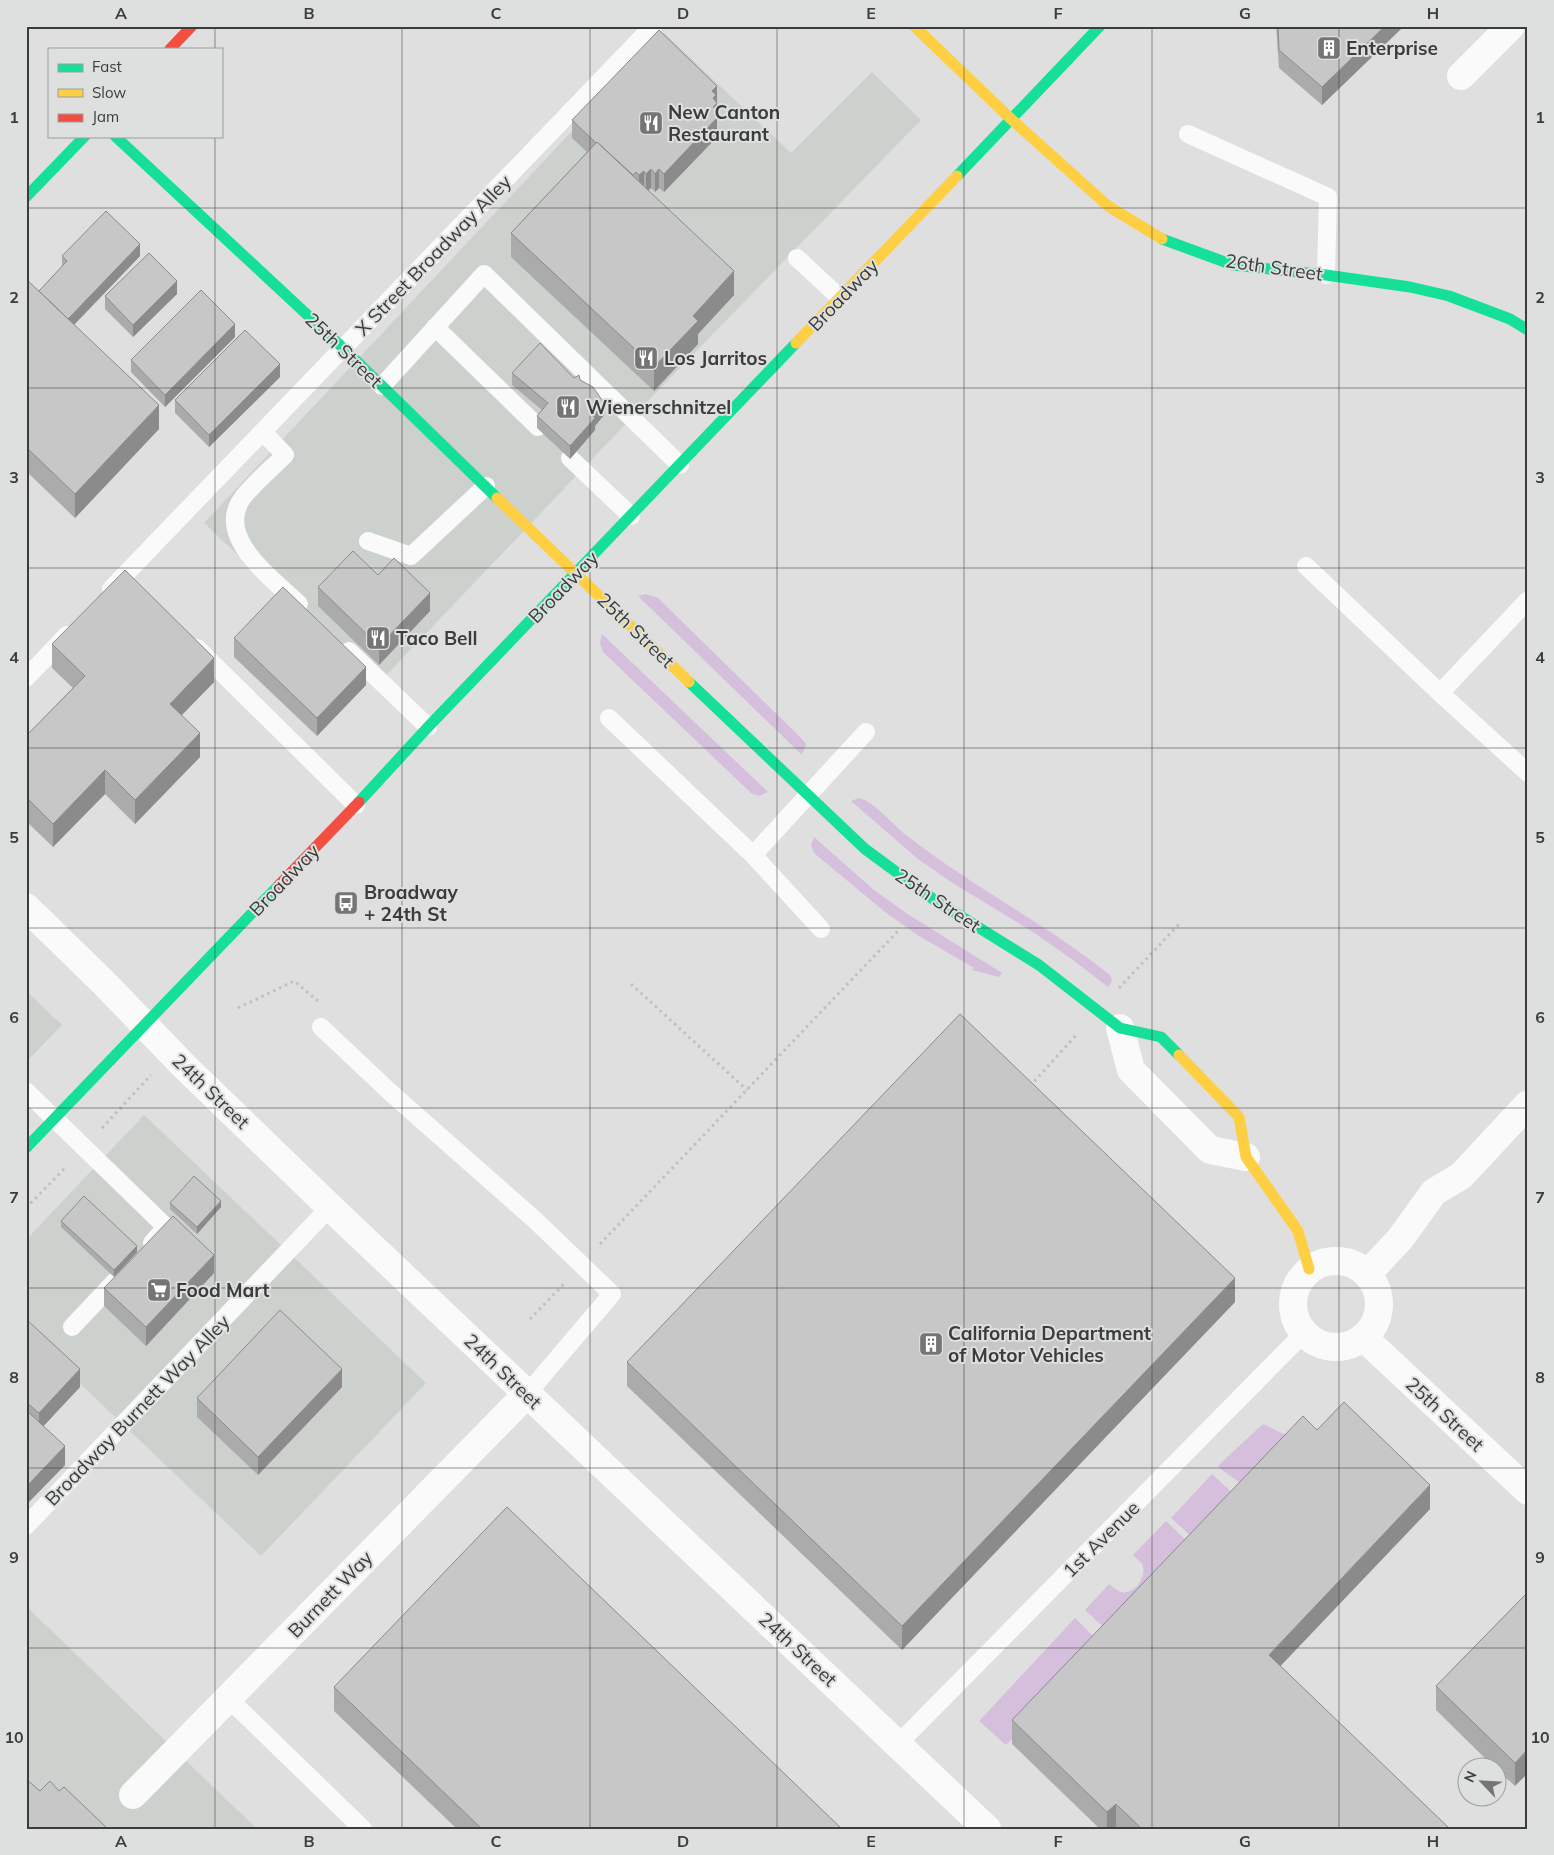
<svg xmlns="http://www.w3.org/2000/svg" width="1554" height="1855" font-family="Mulish,sans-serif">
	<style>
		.built { fill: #ccd1cd }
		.green { fill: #d6bfdd }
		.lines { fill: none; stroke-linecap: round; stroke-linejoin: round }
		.path { stroke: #bfc0bf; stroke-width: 3; stroke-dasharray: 2.5 4; stroke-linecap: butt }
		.lane { stroke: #fafafa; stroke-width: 18 }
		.street { stroke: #fafafa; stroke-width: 28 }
		.fast { stroke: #16e098; stroke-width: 11 }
		.slow { stroke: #ffcf43; stroke-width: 11 }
		.jam { stroke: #f24e42; stroke-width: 11 }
		.wall { fill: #aaabaa }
		.shaded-wall { fill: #8b8b8b }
		.building { fill: #c6c7c6; stroke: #8b8b8b }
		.grid { fill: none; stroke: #3b3c3b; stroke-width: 1; stroke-opacity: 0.55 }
		.labels { text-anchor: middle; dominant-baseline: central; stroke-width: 4; stroke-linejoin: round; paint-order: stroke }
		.poi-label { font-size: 19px; font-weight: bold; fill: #3b3c3b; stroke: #dde0de; text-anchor: start }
		.street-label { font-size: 19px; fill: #3b3c3b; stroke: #dde0de }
		.neatline { fill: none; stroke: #3b3c3b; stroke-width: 2 }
		.grid-label { font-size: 16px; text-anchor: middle; font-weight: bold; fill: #3b3c3b }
	</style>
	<rect width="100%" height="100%" fill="#dedfde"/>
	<!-- built -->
	<path class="built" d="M 664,33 L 791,153 L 872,72 L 921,120 L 638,411 L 376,686 L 204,523 Z
		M 26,991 L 62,1025 L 26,1062 Z
		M 144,1115 L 426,1383 L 261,1556 L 26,1332 L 26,1240 Z
		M 26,1606 L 177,1752 L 257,1829 L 26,1829 Z"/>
	<!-- green -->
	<path class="green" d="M 646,594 L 658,598 L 802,739 L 806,744 L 802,755 L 638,596 Z
		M 602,634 L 768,792 L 759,796 L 751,793 L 603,652 L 600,643 Z
		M 859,798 C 875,802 892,824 906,835 C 971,886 1045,923 1110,975 L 1112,981 L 1108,987 L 1073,960 L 1033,932 L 951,882 L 918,859 L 851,801 Z
		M 814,837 L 874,890 L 906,913 L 1002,973 L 999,977 L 972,970 L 974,968 L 919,936 L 885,912 L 814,853 L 811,845 Z
		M 1263,1424 L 1298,1441 L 1250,1490 L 1218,1467 L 1223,1461 Z
		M 1212,1474 L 1241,1501 L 1201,1545 L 1171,1518 Z
		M 1166,1521 L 1195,1549 L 1113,1636 L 1085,1610 L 1109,1584 C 1114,1588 1120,1594 1127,1592 C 1138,1590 1147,1574 1142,1564 C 1140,1561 1135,1558 1133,1555 Z
		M 1075,1618 L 1104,1647 L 1006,1745 L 979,1721 Z"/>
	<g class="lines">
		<!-- path -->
		<path class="path" d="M 631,984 L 747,1090
			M 1119,988 L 1181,922
			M 238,1008 L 294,981 L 318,1001
			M 1030,1086 L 1078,1033
			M 102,1128 L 151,1075
			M 26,1208 L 66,1167
			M 600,1244 L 899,930
			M 530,1319 L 564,1284"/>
		<!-- lane -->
		<path class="lane" d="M 1188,134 L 1328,197 L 1326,275
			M 797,258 L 840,298
			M 435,327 L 538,427
			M 382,386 L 484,274 L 680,465
			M 263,432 L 285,455 C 272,468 256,481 244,496 C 212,536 273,579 299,604
			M 570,458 L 631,516
			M 368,541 L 411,556 L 486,486
			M 1306,566 L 1440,693 L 1528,600
			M 111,589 L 653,26
			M 197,648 L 356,805
			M 349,651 L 428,727
			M 26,678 L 67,635
			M 1440,693 L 1528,773
			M 609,718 L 753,855 L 821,929
			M 753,855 L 866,732
			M 321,1027 L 391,1093 L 535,1220 L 612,1294 L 527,1394
			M 26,1091 L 166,1227 L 152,1243
			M 72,1327 L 120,1276
			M 26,1526 L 330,1207
			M 228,1698 L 363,1829
			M 898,1744 L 1304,1333"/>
		<!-- street -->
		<path class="street" d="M 1461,76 L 1511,26
			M 26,907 L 104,983 L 184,1066 L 330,1207 L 987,1829
			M 1120,1028 L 1131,1070 L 1210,1150 L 1246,1157
			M1293 1304a43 43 0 1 1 86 0a43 43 0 1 1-86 0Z
			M 1368,1273 L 1400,1239 L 1434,1192 L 1461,1176 L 1528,1104
			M 1363,1337 L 1528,1491
			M 133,1795 L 527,1394"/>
		<!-- fast -->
		<path class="fast" d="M 115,136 L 343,348 L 497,498
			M 957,176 L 1100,26
			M 26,197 L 85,136
			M 1162,239 L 1233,265 L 1326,275 L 1410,287 L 1449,296 L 1510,319 L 1528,330
			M 689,682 L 865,849 L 933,899 L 1039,965 L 1120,1028 L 1161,1037 L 1179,1055
			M 359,802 L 428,727 L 796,343
			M 26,1148 L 279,885"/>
		<!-- slow -->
		<path class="slow" d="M 914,26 L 1011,119 L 1108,206 L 1162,239
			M 796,343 L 957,176
			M 497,498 L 689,682
			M 1179,1055 L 1239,1117 L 1246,1157 L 1298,1231 L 1309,1269"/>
		<!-- jam -->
		<path class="jam" d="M 170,49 L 192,26
			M 279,885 L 359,802"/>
	</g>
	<!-- wall -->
	<path class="wall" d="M 1276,26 L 1402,26 L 1402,28 L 1322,105 L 1279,68 Z
		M 717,86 L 717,137 L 664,192 L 659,188 L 655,192 L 651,188 L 648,190 L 734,295 L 698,334 L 698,344 L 654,391 L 511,257 L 511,233 L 587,152 L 572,138 L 572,120 Z
		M 62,256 L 140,256 L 74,325 L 159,429 L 75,518 L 26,471 L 26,279 L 39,291 L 62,266 Z
		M 177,294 L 133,337 L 105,309 L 105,296 Z
		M 235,337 L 165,407 L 131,372 L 131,360 Z
		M 512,373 L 574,378 L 580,380 L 604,415 L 595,426 L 595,430 L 570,459 L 537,428 L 537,416 L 542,410 L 512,385 Z
		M 280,377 L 209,447 L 175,413 L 175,400 Z
		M 378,575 L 430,611 L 379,665 L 318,606 L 318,587 Z
		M 234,638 L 366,685 L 317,736 L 234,657 Z
		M 52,644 L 214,682 L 182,715 L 200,757 L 135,824 L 105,794 L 53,847 L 26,821 L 26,736 L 73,688 L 52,668 Z
		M 170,1203 L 221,1207 L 197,1234 L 170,1209 Z
		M 61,1221 L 137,1252 L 114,1277 L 61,1227 Z
		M 214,1273 L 146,1346 L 104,1306 L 104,1288 Z
		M 1235,1302 L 902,1650 L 627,1386 L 627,1362 Z
		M 26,1319 L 80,1387 L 43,1426 L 65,1465 L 26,1505 Z
		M 342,1387 L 258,1475 L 197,1417 L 197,1398 Z
		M 1317,1430 L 1430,1509 L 1280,1666 L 1449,1829 L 1117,1829 L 1116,1827 L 1114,1829 L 1100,1829 L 1012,1744 L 1012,1720 Z
		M 1528,1592 L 1515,1786 L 1496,1769 L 1496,1768 L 1495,1768 L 1436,1710 L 1436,1686 Z
		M 334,1687 L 842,1829 L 457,1829 L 334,1711 Z"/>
	<!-- shaded-wall -->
	<path class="shaded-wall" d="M 1385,26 L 1402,26 L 1402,28 L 1322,105 L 1322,87 Z
		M 717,86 L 717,137 L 664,192 L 664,174 L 712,91 Z
		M 651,169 L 651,188 L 646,192 L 646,174 Z
		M 659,169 L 659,188 L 655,192 L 655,174 Z
		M 644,171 L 644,189 L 639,194 L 639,175 Z
		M 140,244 L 140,256 L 67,332 L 67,320 Z
		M 734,271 L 734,295 L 698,334 L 698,344 L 654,391 L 654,367 L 693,316 Z
		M 177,281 L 177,294 L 133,337 L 133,325 Z
		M 235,324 L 235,337 L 165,407 L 165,395 Z
		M 280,364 L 280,377 L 209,447 L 209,435 Z
		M 604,403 L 604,415 L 595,426 L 595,430 L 570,459 L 570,446 L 593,415 Z
		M 159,405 L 159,429 L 75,518 L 75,494 Z
		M 430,593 L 430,611 L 379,665 L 379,646 Z
		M 214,658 L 214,682 L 170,727 L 170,704 Z
		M 366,667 L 366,685 L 317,736 L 317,718 Z
		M 200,733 L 200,757 L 135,824 L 135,800 Z
		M 105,770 L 105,794 L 53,847 L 53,824 Z
		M 221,1201 L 221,1207 L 197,1234 L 197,1227 Z
		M 137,1246 L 137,1252 L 114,1277 L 114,1270 Z
		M 214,1255 L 214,1273 L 146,1346 L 146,1327 Z
		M 1235,1278 L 1235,1302 L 902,1650 L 902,1626 Z
		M 80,1369 L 80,1387 L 39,1431 L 39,1413 Z
		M 342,1369 L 342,1387 L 258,1475 L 258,1457 Z
		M 65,1446 L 65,1465 L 26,1505 L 26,1487 Z
		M 1430,1485 L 1430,1509 L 1269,1678 L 1269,1655 Z
		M 1528,1749 L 1528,1773 L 1515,1786 L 1515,1763 Z
		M 1116,1804 L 1116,1827 L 1114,1829 L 1107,1829 L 1107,1812 Z"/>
	<!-- building -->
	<path class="building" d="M 1278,26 L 1385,26 L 1322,87 L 1279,50 Z
		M 659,30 L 717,86 L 712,91 L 716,95 L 713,98 L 717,103 L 713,107 L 717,111 L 714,115 L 717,118 L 664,174 L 659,169 L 655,174 L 651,169 L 646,174 L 644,171 L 639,175 L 636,172 L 633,175 L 597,142 L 596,143 L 572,120 Z
		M 597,142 L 734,271 L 693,316 L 698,321 L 654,367 L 511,233 Z
		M 106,211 L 140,244 L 68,319 L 39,291 L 67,261 L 62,256 Z
		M 149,253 L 177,281 L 133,325 L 105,296 Z
		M 26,279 L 159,405 L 75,494 L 26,447 Z
		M 201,290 L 235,324 L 165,395 L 131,360 Z
		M 245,330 L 280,364 L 209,435 L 175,400 Z
		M 540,343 L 574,378 L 579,375 L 580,380 L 593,387 L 604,403 L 593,415 L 595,418 L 570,446 L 537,416 L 548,403 L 512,373 Z
		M 353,551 L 378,575 L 394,558 L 430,593 L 379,646 L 318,587 Z
		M 125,570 L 214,658 L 170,704 L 200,733 L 135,800 L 105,770 L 53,824 L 26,797 L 26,736 L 85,676 L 52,644 Z
		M 283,587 L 366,667 L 317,718 L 234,638 Z
		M 960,1014 L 1235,1278 L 902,1626 L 627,1362 Z
		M 194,1176 L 221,1201 L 197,1227 L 170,1203 Z
		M 84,1196 L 137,1246 L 114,1270 L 61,1221 Z
		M 173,1216 L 214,1255 L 146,1327 L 104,1288 Z
		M 280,1310 L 342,1369 L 258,1457 L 197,1398 Z
		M 26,1319 L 80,1369 L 39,1413 L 26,1402 Z
		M 1344,1402 L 1430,1485 L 1269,1655 L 1449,1828 L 1447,1829 L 1142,1829 L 1116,1804 L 1107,1812 L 1012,1720 L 1303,1416 L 1317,1430 Z
		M 26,1410 L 65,1446 L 26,1487 Z
		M 507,1507 L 842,1829 L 482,1829 L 334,1687 Z
		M 1528,1592 L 1528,1749 L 1515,1763 L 1436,1686 Z
		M 26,1779 L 40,1791 L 50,1781 L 59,1791 L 64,1787 L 108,1829 L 26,1829 Z"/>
	<!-- grid -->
	<path class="grid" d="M 215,26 L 215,49M 402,26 L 402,1829M 590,26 L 590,1829M 777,26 L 777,1829M 964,26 L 964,1829M 1152,26 L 1152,1829M 1339,26 L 1339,1829M 215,136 L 215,1829M 26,208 L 1528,208M 26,388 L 1528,388M 26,568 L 1528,568M 26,748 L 1528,748M 26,928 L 1528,928M 26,1108 L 1528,1108M 26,1288 L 1528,1288M 26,1468 L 1528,1468M 26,1648 L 1528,1648"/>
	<!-- icons -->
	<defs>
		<symbol id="building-square" viewBox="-11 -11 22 22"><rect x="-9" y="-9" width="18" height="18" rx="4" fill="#747574" stroke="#dde0de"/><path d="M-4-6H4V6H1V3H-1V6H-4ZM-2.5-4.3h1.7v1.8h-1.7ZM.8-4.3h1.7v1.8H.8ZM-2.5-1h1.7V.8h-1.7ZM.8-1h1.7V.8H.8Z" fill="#fff"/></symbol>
		<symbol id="restaurant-square" viewBox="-11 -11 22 22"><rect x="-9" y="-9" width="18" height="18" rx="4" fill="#747574" stroke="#dde0de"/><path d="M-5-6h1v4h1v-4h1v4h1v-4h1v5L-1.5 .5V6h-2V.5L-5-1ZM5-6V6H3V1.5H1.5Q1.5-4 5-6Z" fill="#fff"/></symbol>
		<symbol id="bus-square" viewBox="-11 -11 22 22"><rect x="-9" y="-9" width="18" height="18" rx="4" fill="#747574" stroke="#dde0de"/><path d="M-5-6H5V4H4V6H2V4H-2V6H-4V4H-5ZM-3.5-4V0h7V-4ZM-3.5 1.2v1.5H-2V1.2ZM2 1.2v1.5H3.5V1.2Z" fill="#fff"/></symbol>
		<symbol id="supermarket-square" viewBox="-11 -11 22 22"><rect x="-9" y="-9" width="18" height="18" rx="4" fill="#747574" stroke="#dde0de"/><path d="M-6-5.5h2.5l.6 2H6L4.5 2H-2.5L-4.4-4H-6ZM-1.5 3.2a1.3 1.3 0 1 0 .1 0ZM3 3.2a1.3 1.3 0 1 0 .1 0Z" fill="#fff"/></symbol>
	</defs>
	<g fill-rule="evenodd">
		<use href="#building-square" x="1315" y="34" width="28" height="28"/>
		<use href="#restaurant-square" x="637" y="109" width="28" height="28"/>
		<use href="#restaurant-square" x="632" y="344" width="28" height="28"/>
		<use href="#restaurant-square" x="554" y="393" width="28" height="28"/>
		<use href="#restaurant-square" x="364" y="624" width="28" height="28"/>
		<use href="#bus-square" x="332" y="889" width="28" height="28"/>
		<use href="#supermarket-square" x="145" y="1276" width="28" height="28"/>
		<use href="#building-square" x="917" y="1330" width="28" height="28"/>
	</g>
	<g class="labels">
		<!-- poi labels -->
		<g class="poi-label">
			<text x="1346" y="48">Enterprise</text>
			<text x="668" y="112">New Canton<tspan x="668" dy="22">Restaurant</tspan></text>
			<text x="664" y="358">Los Jarritos</text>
			<text x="586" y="407">Wienerschnitzel</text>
			<text x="396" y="638">Taco Bell</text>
			<text x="364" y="892">Broadway<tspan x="364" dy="22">+ 24th St</tspan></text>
			<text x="176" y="1290">Food Mart</text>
			<text x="948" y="1333">California Department<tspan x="948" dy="22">of Motor Vehicles</tspan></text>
		</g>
		<!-- street labels -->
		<g class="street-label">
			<text transform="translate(433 255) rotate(-46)">X Street Broadway Alley</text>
			<text transform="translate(1274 267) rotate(8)">26th Street</text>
			<text transform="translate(843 295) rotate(-46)">Broadway</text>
			<text transform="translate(344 350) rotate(44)">25th Street</text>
			<text transform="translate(563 587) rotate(-46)">Broadway</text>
			<text transform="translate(636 630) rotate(44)">25th Street</text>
			<text transform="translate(284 880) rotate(-46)">Broadway</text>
			<text transform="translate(938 900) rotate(34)">25th Street</text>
			<text transform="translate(211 1091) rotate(44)">24th Street</text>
			<text transform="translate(503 1371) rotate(44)">24th Street</text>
			<text transform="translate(137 1410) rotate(-46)">Broadway Burnett Way Alley</text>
			<text transform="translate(1445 1414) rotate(43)">25th Street</text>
			<text transform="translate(1101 1539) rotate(-45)">1st Avenue</text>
			<text transform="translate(330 1594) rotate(-46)">Burnett Way</text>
			<text transform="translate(798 1649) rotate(43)">24th Street</text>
		</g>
	</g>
	<!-- border -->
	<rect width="1554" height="1855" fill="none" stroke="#dde0de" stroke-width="55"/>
	<!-- legend -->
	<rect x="48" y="48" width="175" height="90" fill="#dde0de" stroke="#9c9e9d"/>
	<rect x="58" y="64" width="25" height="8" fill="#16e098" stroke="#9c9e9d"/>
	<text x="92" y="72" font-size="15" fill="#3b3c3b">Fast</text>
	<rect x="58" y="89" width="25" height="8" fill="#ffcf43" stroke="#9c9e9d"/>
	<text x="92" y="98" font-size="15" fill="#3b3c3b">Slow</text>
	<rect x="58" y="114" width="25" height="8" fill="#f24e42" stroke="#9c9e9d"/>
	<text x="92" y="122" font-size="15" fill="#3b3c3b">Jam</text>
	<!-- north arrow -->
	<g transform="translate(1482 1782) rotate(295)"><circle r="24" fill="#dde0de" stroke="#9c9e9d"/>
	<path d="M0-4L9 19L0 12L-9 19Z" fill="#747574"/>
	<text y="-8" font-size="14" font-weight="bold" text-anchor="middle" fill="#3b3c3b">N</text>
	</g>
	<rect x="28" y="28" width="1498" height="1800" class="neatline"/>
	<g class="grid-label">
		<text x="121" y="19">A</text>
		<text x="309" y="19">B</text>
		<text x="496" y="19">C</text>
		<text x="683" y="19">D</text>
		<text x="871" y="19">E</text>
		<text x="1058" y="19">F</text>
		<text x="1245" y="19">G</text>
		<text x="1433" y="19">H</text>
		<text x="14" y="123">1</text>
		<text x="1540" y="123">1</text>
		<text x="14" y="303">2</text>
		<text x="1540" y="303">2</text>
		<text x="14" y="483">3</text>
		<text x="1540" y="483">3</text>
		<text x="14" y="663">4</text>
		<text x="1540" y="663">4</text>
		<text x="14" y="843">5</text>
		<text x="1540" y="843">5</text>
		<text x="14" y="1023">6</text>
		<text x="1540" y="1023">6</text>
		<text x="14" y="1203">7</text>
		<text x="1540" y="1203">7</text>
		<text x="14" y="1383">8</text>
		<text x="1540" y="1383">8</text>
		<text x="14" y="1563">9</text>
		<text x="1540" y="1563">9</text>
		<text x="14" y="1743">10</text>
		<text x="1540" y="1743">10</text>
		<text x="121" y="1847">A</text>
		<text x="309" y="1847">B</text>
		<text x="496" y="1847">C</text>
		<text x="683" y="1847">D</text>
		<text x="871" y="1847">E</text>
		<text x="1058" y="1847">F</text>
		<text x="1245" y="1847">G</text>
		<text x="1433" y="1847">H</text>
	</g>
</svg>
